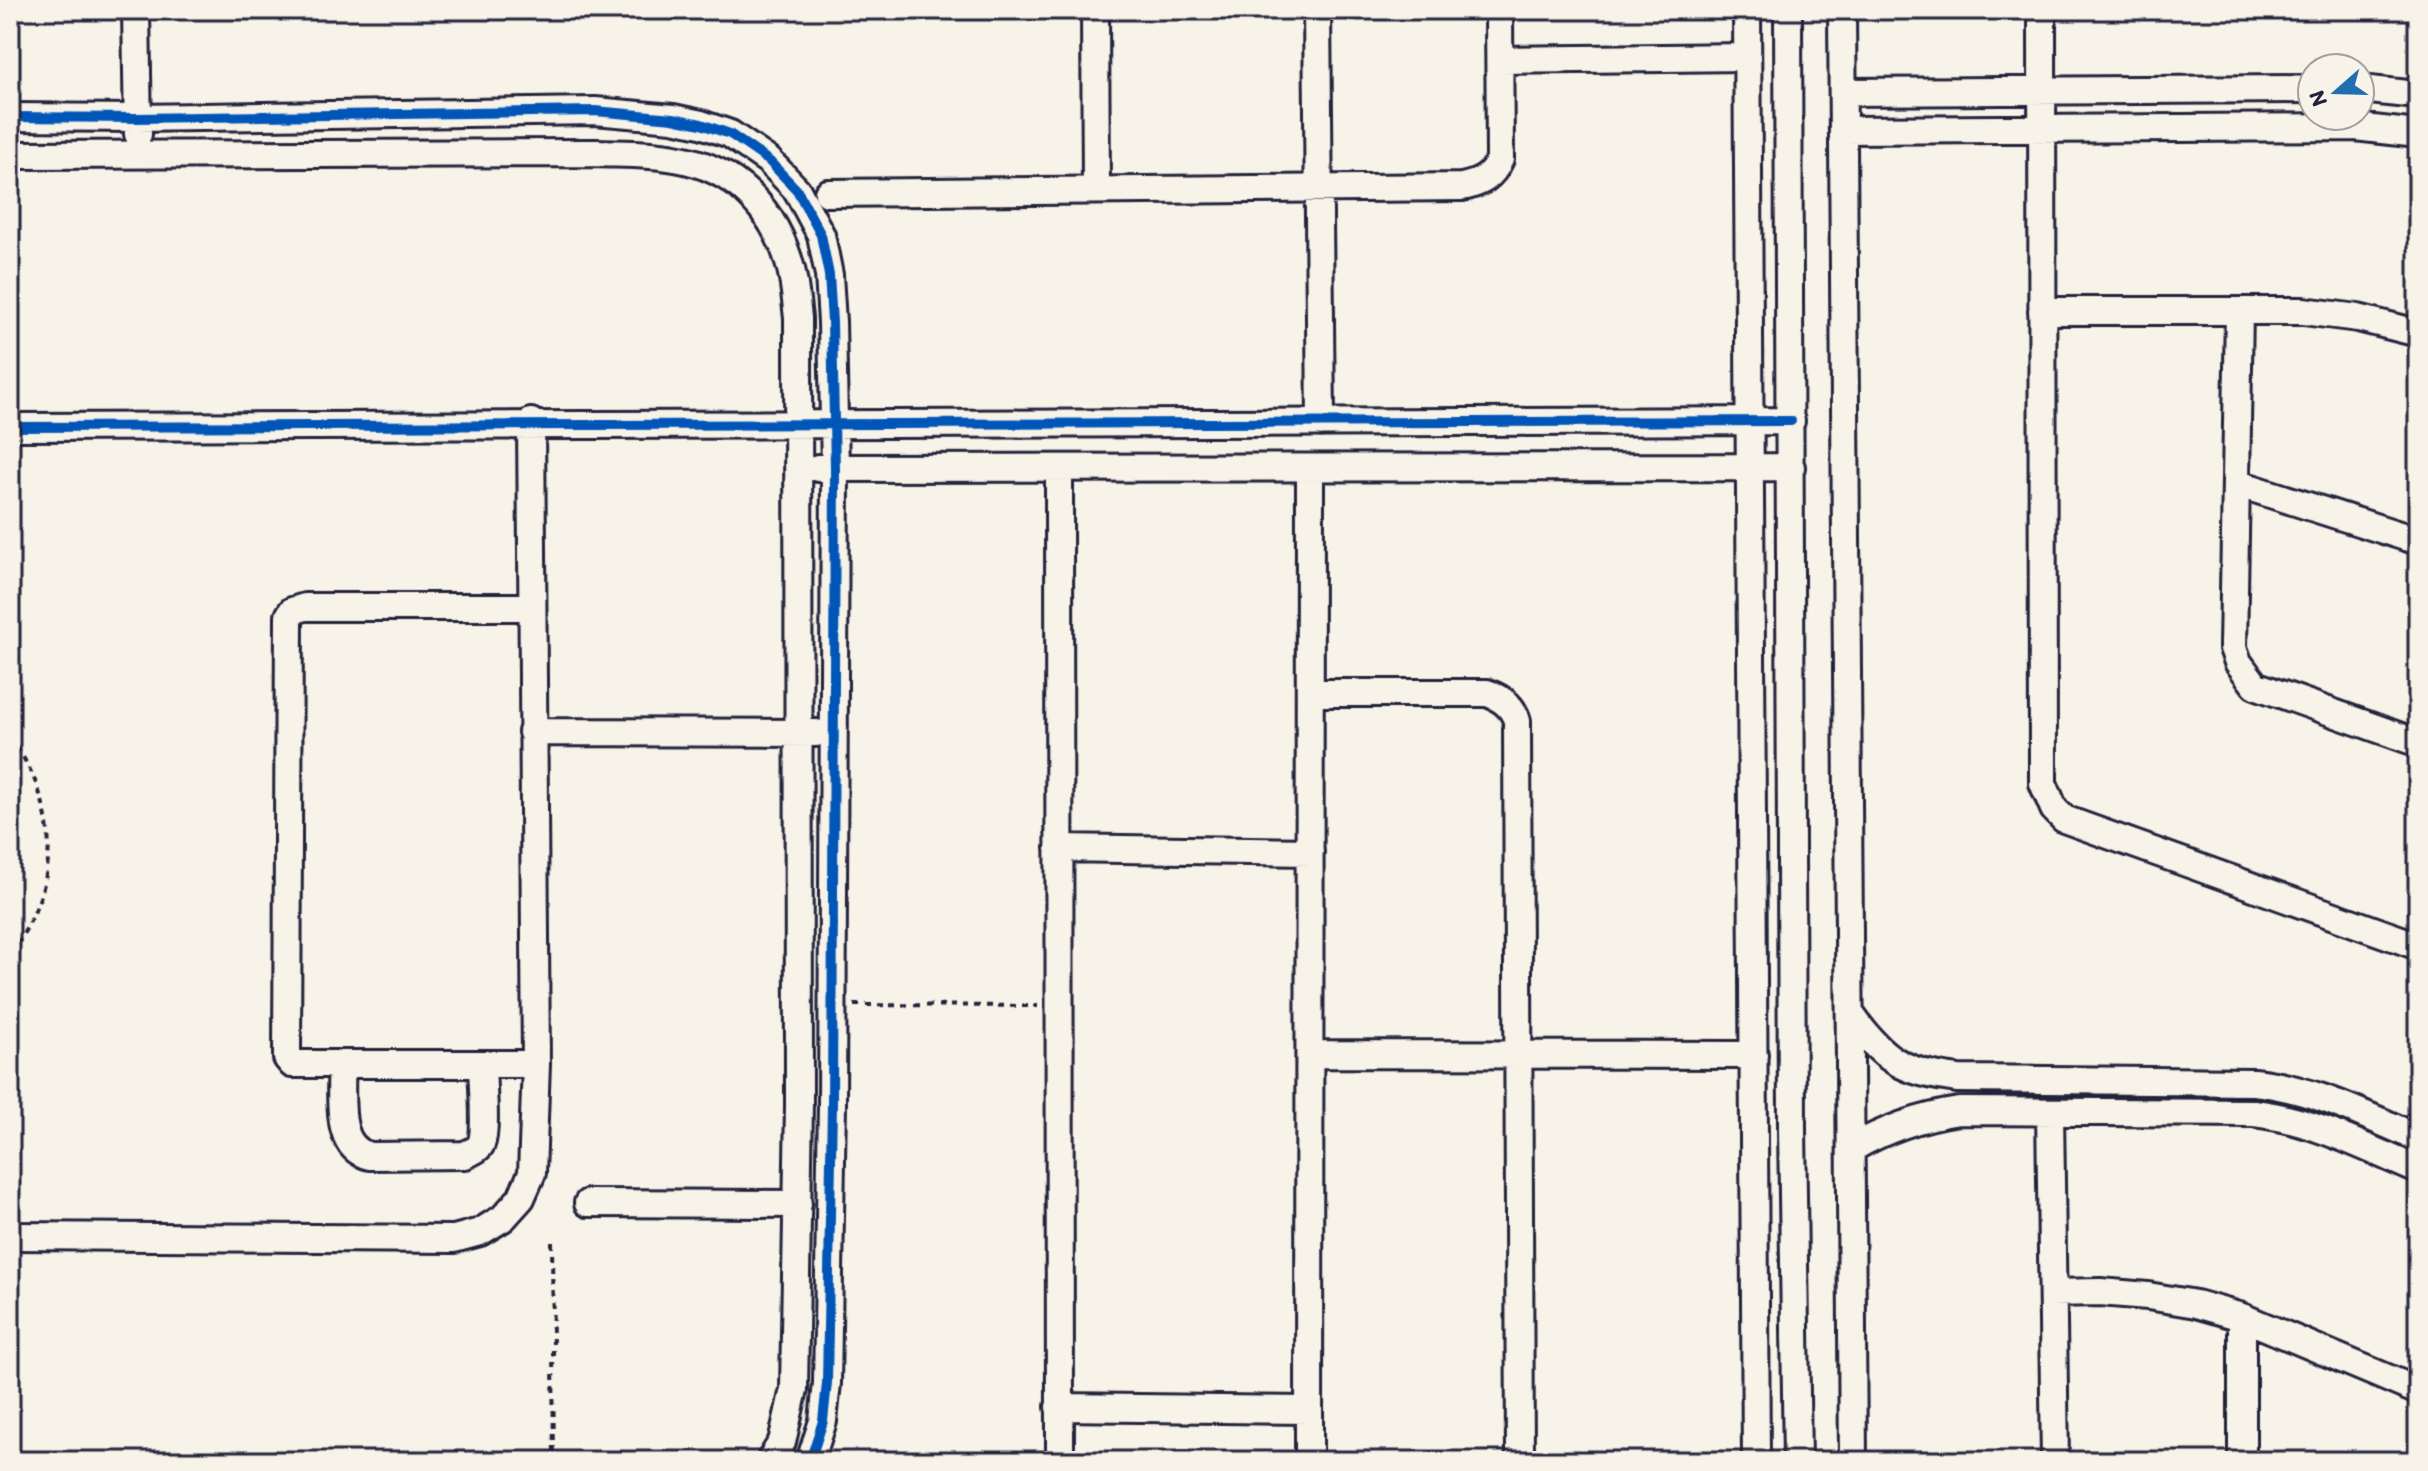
<svg xmlns="http://www.w3.org/2000/svg" width="2428" height="1471" font-family="Itim,sans-serif">
	<style>
		.lines { fill: none; stroke-linecap: round; stroke-linejoin: round }
		.minor-casing { stroke: #22223b; stroke-width: 32 }
		.path { stroke: #22223b; stroke-width: 4; stroke-dasharray: 6 6; stroke-linecap: butt }
		.minor { stroke: #f7f3e8; stroke-width: 26 }
		.cycleway-casing { stroke: #f7f3e8; stroke-width: 15 }
		.cycleway { stroke: #0057b8; stroke-width: 10 }
	</style>
	<rect width="100%" height="100%" fill="#f7f3e8"/>
	<filter id="ink" filterUnits="userSpaceOnUse"><feTurbulence type="fractalNoise" baseFrequency=".0125" numOctaves="2"/><feDisplacementMap in="SourceGraphic" scale="16" xChannelSelector="R" yChannelSelector="G"/><feConvolveMatrix kernelMatrix="1 2 1 2 8 2 1 2 1" color-interpolation-filters="sRGB"/></filter>
	<g filter="url(#ink)">
		<g class="lines">
			<defs>
				<path id="minor" d="M 136,10 L 138,134
					M 1095,10 L 1096,189
					M 1317,10 L 1321,423
					M 1747,10 L 1756,1461
					M 1788,10 L 1792,1129 L 1797,1461
					M 1842,10 L 1853,1461
					M 2042,10 L 2043,783 L 2054,809 L 2064,819 L 2418,946
					M 1500,60 L 1747,57
					M 2360,89 L 2418,95
					M 1843,92 L 2312,89
					M 10,117 L 137,118 L 595,111 L 673,118 L 701,124 L 730,134 L 769,161 L 797,190 L 821,235 L 829,275 L 832,322 L 835,469 L 832,1105 L 827,1383 L 823,1421 L 810,1461
					M 1843,130 L 2355,127 L 2418,134
					M 10,155 L 596,153 C 622,154 649,153 675,158 C 736,168 776,211 791,269 C 795,285 796,302 798,318 L 799,1105 L 794,1389 L 782,1442 L 770,1461
					M 828,193 L 1462,187 C 1481,183 1492,177 1500,159 L 1499,10
					M 2042,311 L 2303,311 L 2358,318 L 2418,333
					M 2239,311 L 2233,648 L 2238,662 L 2255,685 L 2418,743
					M 10,427 C 604,422 1198,425 1791,421
					M 818,468 L 1791,467
					M 1059,468 L 1060,1461
					M 2236,483 L 2418,541
					M 531,607 L 305,607 L 292,611 L 289,616 L 287,1058 L 292,1064 L 536,1064
					M 1310,693 L 1487,693 C 1502,698 1513,706 1517,721 L 1520,1461
					M 532,732 L 816,733
					M 1059,848 L 1310,852
					M 1850,1013 C 1882,1060 1902,1072 1958,1079 L 2254,1082 C 2312,1088 2365,1115 2418,1138
					M 1310,1054 L 1754,1055
					M 341,1065 C 343,1094 333,1148 370,1156 L 465,1155 C 470,1152 478,1150 481,1144 C 487,1131 482,1081 482,1064
					M 2050,1112 L 2055,1461
					M 1851,1149 C 1885,1129 1919,1117 1959,1111 L 2254,1113 C 2313,1120 2364,1147 2418,1170
					M 588,1203 L 798,1204
					M 10,1236 L 454,1239 L 480,1232 L 503,1218 L 521,1198 L 532,1173 L 536,1064 L 531,422
					M 2053,1293 L 2100,1292 L 2148,1296 L 2196,1304 L 2242,1317 L 2418,1391
					M 2242,1317 L 2242,1461
					M 1059,1407 L 1309,1410
					M 1309,1461 L 1310,468"/>
			</defs>
			<!-- minor casing -->
			<use href="#minor" class="minor-casing"/>
			<!-- path -->
			<path class="path" d="M 10,737 C 61,808 62,883 10,954
				M 854,1005 L 1038,1006
				M 552,1242 L 554,1461"/>
			<!-- minor -->
			<use href="#minor" class="minor"/>
			<defs>
				<path id="cycleway" d="M 10,117 L 137,118 L 595,111 L 673,118 L 701,124 L 730,134 L 769,161 L 797,190 L 821,235 L 829,275 L 832,322 L 835,469 L 832,1105 L 827,1383 L 823,1421 L 810,1461
					M 10,427 C 604,422 1198,425 1791,421"/>
			</defs>
			<!-- cycleway casing -->
			<use href="#cycleway" class="cycleway-casing"/>
			<!-- cycleway -->
			<use href="#cycleway" class="cycleway"/>
		</g>
	</g>
	<!-- margin -->
	<rect width="2428" height="1471" fill="none" stroke="#f7f3e8" stroke-width="40"/>
	<rect x="20" y="20" width="2388" height="1431" fill="none" stroke="#22223b" stroke-width="3" filter="url(#ink)"/>
	<!-- north arrow -->
	<g transform="translate(2336 92) rotate(250)"><circle r="38" fill="#f7f3e8" stroke="#a29fa3" stroke-width="2"/>
	<path d="M0-6L14 30L0 20L-14 30Z" fill="#1f6fb2"/>
	<text y="-12" font-size="22" font-weight="bold" text-anchor="middle" fill="#22223b">N</text>
	</g>
</svg>
